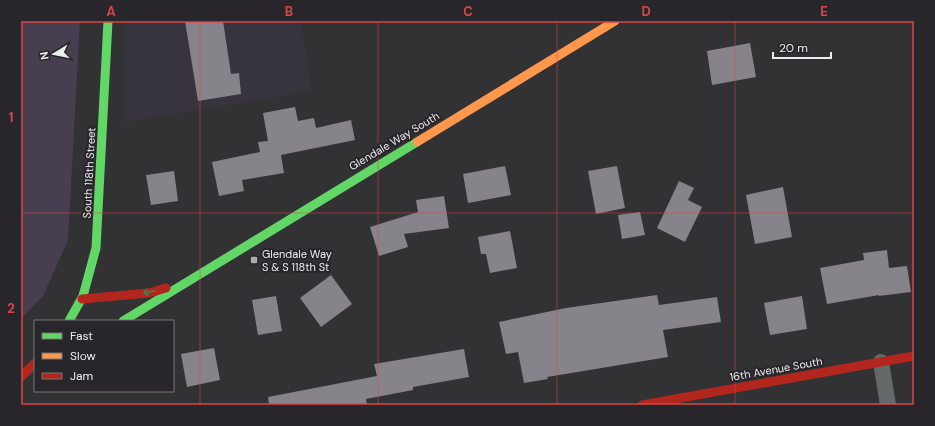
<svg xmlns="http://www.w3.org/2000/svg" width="935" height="426" font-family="'DM Sans',sans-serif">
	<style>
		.built { fill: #38343d }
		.green { fill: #473e50 }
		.building { fill: #87838b }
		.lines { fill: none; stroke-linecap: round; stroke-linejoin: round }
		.street { stroke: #636969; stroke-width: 16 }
		.fast { stroke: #63d668; stroke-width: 9 }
		.slow { stroke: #ff974d; stroke-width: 9 }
		.jam { stroke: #b3261e; stroke-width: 9 }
		.oneway { stroke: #467e49 }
		.grid { fill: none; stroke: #da4646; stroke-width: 1; stroke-opacity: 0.55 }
		.poi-dot { fill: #acabad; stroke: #28262a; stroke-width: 1.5 }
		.labels { text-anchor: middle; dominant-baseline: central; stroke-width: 4; stroke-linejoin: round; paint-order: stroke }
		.street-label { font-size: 11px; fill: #eeedef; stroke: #28262a }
		.poi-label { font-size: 11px; fill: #eeedef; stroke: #28262a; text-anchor: start }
		.neatline { fill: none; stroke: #da4646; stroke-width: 1.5 }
		.grid-label { font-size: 13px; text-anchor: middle; font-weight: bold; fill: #da4646 }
	</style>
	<rect width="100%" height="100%" fill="#323133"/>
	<!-- built -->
	<path class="built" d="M 124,21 L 300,21 L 312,91 L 123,122 Z"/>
	<!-- green -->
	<path class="green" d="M 21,21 L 80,21 L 68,240 L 43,296 L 21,319 Z"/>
	<!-- building -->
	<path class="building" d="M 185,21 L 223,21 L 231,74 L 239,73 L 241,94 L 198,101 Z
		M 750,43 L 756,77 L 712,85 L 707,51 Z
		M 295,107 L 298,121 L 314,118 L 316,128 L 351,120 L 355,140 L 281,155 L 284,173 L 242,180 L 244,191 L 219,196 L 212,162 L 260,152 L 258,142 L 268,141 L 263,113 Z
		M 505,166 L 511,195 L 468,203 L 463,174 Z
		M 617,166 L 625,208 L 596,214 L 588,171 Z
		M 174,171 L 178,201 L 151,205 L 146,175 Z
		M 679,181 L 694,188 L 688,200 L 702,207 L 685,242 L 657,228 Z
		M 783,187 L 792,237 L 755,244 L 746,195 Z
		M 444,196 L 449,228 L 404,234 L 408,247 L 379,256 L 370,227 L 418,212 L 416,200 Z
		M 640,212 L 645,235 L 622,239 L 618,215 Z
		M 510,231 L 517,268 L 490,273 L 486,254 L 481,254 L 478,237 Z
		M 887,250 L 889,268 L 907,266 L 911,292 L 879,296 L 879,295 L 827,304 L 820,268 L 864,260 L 863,253 Z
		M 331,275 L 352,304 L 321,327 L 300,298 Z
		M 657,295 L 659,305 L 717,297 L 721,322 L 663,330 L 668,357 L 547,377 L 548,379 L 524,383 L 518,352 L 506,354 L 499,322 L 566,308 Z
		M 276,296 L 282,331 L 258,335 L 252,300 Z
		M 802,296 L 807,329 L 770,335 L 764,303 Z
		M 214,348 L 220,380 L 187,387 L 181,354 Z
		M 464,349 L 469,377 L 413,387 L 413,390 L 366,399 L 367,405 L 269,405 L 268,397 L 377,376 L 374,364 Z"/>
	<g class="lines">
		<!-- street -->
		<path class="street" d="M 881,362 L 888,405"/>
		<!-- fast -->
		<path class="fast" d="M 69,321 L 83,296 L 96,248 L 108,21
			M 123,321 L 417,142"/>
		<!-- slow -->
		<path class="slow" d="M 417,142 L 615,21"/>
		<!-- jam -->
		<path class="jam" d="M 82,299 L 149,293 L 166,288
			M 21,377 L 35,363
			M 642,405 L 914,356"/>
	</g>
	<!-- one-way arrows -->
	<defs><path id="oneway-shaft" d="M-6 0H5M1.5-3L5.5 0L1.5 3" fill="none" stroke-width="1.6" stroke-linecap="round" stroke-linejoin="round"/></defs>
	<use class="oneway" href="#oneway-shaft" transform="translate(149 292) rotate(169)"/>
	<!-- grid -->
	<path class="grid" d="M 200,21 L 200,405M 378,21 L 378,405M 557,21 L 557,405M 735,21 L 735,405M 21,213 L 914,213"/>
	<!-- markers -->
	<rect class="poi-dot" x="250" y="256" width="8" height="8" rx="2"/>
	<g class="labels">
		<!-- street labels -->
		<g class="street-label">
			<text transform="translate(394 141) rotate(-31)">Glendale Way South</text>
			<text transform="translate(89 173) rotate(-87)">South 118th Street</text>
			<text transform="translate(776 369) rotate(-10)">16th Avenue South</text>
		</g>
		<!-- poi labels -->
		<g class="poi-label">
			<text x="262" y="254">Glendale Way<tspan x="262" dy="13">S &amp; S 118th St</tspan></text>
		</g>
	</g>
	<!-- border -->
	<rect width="935" height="426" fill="none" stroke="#28262a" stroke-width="44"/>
	<!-- legend -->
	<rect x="34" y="320" width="140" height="72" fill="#28262a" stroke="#777679"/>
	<rect x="42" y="333" width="20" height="6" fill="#63d668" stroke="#777679"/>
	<text x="70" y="340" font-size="12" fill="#eeedef">Fast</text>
	<rect x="42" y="353" width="20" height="6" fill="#ff974d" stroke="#777679"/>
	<text x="70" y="360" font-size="12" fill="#eeedef">Slow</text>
	<rect x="42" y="373" width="20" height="6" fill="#b3261e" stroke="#777679"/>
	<text x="70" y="380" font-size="12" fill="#eeedef">Jam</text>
	<!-- north arrow -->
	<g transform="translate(54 54) rotate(260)" stroke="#28262a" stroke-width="3" paint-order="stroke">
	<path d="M0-3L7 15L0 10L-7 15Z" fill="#eeedef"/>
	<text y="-6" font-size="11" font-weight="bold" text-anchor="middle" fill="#eeedef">N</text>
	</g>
	<!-- scale -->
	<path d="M773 52v6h58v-6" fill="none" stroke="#eeedef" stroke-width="2"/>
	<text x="779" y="52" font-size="12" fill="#eeedef" stroke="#28262a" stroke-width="3" paint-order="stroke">20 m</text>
	<rect x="22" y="22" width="891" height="382" class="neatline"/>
	<g class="grid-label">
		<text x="111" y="16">A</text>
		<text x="289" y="16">B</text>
		<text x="468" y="16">C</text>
		<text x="646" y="16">D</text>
		<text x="824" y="16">E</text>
		<text x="11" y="122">1</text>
		<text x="11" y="313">2</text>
	</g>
</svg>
